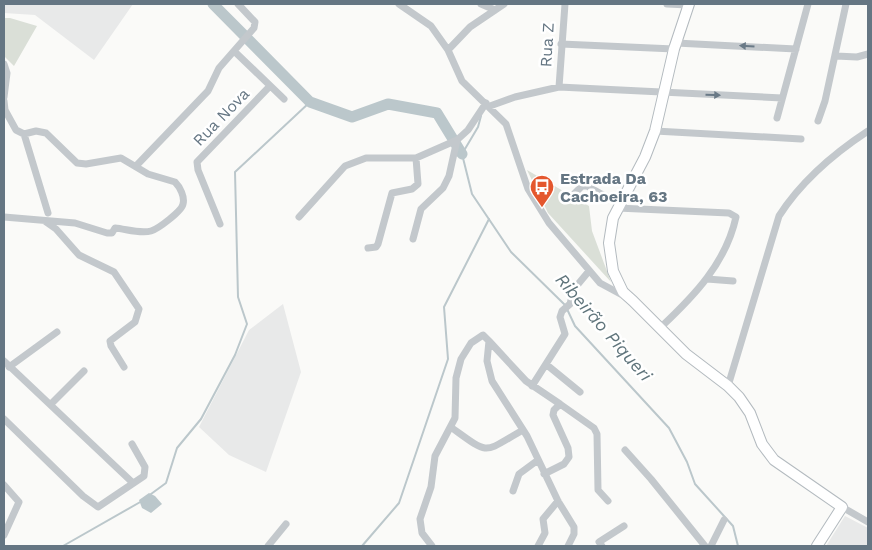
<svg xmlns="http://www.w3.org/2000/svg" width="872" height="550" font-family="'Work Sans',sans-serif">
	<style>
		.built { fill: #e8e9e9 }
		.green { fill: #dadfd7 }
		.water { fill: #bbc7cb }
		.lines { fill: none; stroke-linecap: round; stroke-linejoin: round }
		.stream { stroke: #bbc7cb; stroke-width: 2 }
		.river { stroke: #bbc7cb; stroke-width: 11 }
		.secondary-casing { stroke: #b3babf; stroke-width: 12 }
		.street { stroke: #c3c8cc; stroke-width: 7 }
		.secondary { stroke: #fff; stroke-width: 10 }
		.oneway { fill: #6a7a87 }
		.labels { text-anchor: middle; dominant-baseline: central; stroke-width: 5; stroke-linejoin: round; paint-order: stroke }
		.street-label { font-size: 16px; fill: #657683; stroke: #fff }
		.poi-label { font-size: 16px; font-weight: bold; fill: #657683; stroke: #fff; text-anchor: start }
		.water-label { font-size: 18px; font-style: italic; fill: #60757c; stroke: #fff }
	</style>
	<rect width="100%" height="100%" fill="#fafaf8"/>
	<!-- built -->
	<path class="built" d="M 4,4 L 133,4 L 94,60 L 35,15 L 4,13 Z
		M 283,304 L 301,372 L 266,472 L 229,455 L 199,427 L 249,330 Z
		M 845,516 L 868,528 L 868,546 L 826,546 Z"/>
	<!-- green -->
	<path class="green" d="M 4,18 L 10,18 L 37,26 L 14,66 L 4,56 Z
		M 527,170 L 589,206 L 592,231 L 611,282 L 548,213 Z"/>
	<!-- water -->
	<path class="water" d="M 149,493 L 155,496 L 162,504 L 151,513 L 142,508 L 139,500 Z"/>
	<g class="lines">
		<!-- stream -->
		<path class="stream" d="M 481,116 L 478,127 L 462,154 L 472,194 L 511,252 L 565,305
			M 567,309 L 575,326 L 669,428 L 687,462 L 695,484 L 733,526 L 738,546
			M 151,494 L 166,483 L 177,448 L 201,419 L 235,355 L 247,324 L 238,297 L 235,172 L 310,102
			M 63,546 L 142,501
			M 362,546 L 399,503 L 448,359 L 444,307 L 489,219"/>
		<!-- river -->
		<path class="river" d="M 213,4 L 310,102 L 352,117 L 388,104 L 437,113 L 462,154"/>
		<defs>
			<path id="secondary" d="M 689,4 L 674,49 L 655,131 L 645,157 L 613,218 L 609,243 L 613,271 L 623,292 L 633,301 L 686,354 L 728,386 L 739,397 L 750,413 L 762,444 L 774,460 L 842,507 L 817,546"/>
		</defs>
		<!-- secondary casing -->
		<use href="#secondary" class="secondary-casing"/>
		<!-- street -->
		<path class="street" d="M 399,4 L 431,26 L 448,50 L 462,81 L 506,124 L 528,189 L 549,223 L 600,283 L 626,297
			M 481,4 L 495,10
			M 667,4 L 688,5
			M 676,43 L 796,49
			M 561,44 L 674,49
			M 448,50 L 470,27 L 504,4
			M 234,51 L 284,99
			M 836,56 L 857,57 L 868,54
			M 4,64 L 7,73 L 4,97
			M 559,87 L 565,4
			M 4,101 L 5,110 L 16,130 L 24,134 L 36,131 L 46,133 L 77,163 L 86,164 L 121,158 L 148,174 L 175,182 C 180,187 185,197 183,204 C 182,211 158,229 151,231 C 140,234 126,229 115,228 L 112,233 L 107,233 L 75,223 L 4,217
			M 490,106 L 515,97 L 559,87 L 782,98
			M 777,118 L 808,4
			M 818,121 L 825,101 L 846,4
			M 655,131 L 801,139
			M 24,134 L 48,213
			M 136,166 L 208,91 L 219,68 L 254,28 L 255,22 L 238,4
			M 574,194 L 582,186 L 587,186 L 605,196 L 622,199
			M 617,208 L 729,213 L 736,217 C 726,263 694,296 661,327
			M 299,217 L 345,166 L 366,158 L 416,158 L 457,140 L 468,130 L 486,103
			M 46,222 L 56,229 L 79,255 L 114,272 L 139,309 L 135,322 L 110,341 L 111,346 L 124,367
			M 220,224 L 198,170 L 197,162 L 270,86
			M 413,239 L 421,209 L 443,188 L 449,176 L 457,140
			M 368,248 L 376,247 L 378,244 L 392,193 L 412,189 L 418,184 L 416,158
			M 707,279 L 733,281
			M 489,341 L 526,381 L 560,404 L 554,410 L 553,415 L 568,448 L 569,457 L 564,464 L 544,474
			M 4,361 L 133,483
			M 547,365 L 580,392
			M 9,367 L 57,332
			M 532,386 L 565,334 L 560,317 L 562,311 L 570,304 L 574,289 L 589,271
			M 728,386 L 779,216 C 802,180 833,154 868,131
			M 51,404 L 84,371
			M 560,404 L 594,428 L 597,434 L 598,490 L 608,501
			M 4,419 L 83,496 L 98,507 L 144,476 L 145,467 L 132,444
			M 452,428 C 491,456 482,453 523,430
			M 625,450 L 651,479 L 705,546
			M 4,485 L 19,502 L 4,535
			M 513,491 L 519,474 L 538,460
			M 842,507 L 868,522
			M 268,546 L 286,524
			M 432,546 L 422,533 L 420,519 L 431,487 L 435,456 L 455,418 L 456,378 L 461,359 L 471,343 L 483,335 L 489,341 L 487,361 L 492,381 L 527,436 L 558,501 L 574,527 L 574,534 L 568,546
			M 538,546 L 545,533 L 543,519 L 558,501
			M 602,546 L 599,542 L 624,526
			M 711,546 L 724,520"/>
		<!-- secondary -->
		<use href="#secondary" class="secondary"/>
	</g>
	<!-- one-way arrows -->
	<defs><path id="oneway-solid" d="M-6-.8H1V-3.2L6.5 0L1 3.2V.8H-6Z" transform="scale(1.25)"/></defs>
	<g class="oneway">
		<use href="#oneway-solid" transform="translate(747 46) rotate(-177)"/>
		<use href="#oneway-solid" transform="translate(713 95) rotate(2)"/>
	</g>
	<!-- icons -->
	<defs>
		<symbol id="bus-pin" viewBox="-11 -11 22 30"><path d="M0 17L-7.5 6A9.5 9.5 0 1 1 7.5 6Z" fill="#e4572e" stroke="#fff"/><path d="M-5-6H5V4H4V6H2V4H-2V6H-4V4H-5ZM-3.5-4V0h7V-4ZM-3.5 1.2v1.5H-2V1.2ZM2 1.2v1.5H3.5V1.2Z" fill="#fff"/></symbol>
	</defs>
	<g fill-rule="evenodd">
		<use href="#bus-pin" x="528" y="173" width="28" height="38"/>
	</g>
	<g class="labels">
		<!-- street labels -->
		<g class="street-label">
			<text transform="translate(547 45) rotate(-87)">Rua Z</text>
			<text transform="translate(221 117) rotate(-46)">Rua Nova</text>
		</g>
		<!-- poi labels -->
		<g class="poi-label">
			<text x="560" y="178">Estrada Da<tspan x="560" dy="18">Cachoeira, 63</tspan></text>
		</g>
		<!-- water labels -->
		<g class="water-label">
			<text transform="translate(604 327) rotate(49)">Ribeirão Piqueri</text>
		</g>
	</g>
	<!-- border -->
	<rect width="872" height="550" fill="none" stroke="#657683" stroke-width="10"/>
</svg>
